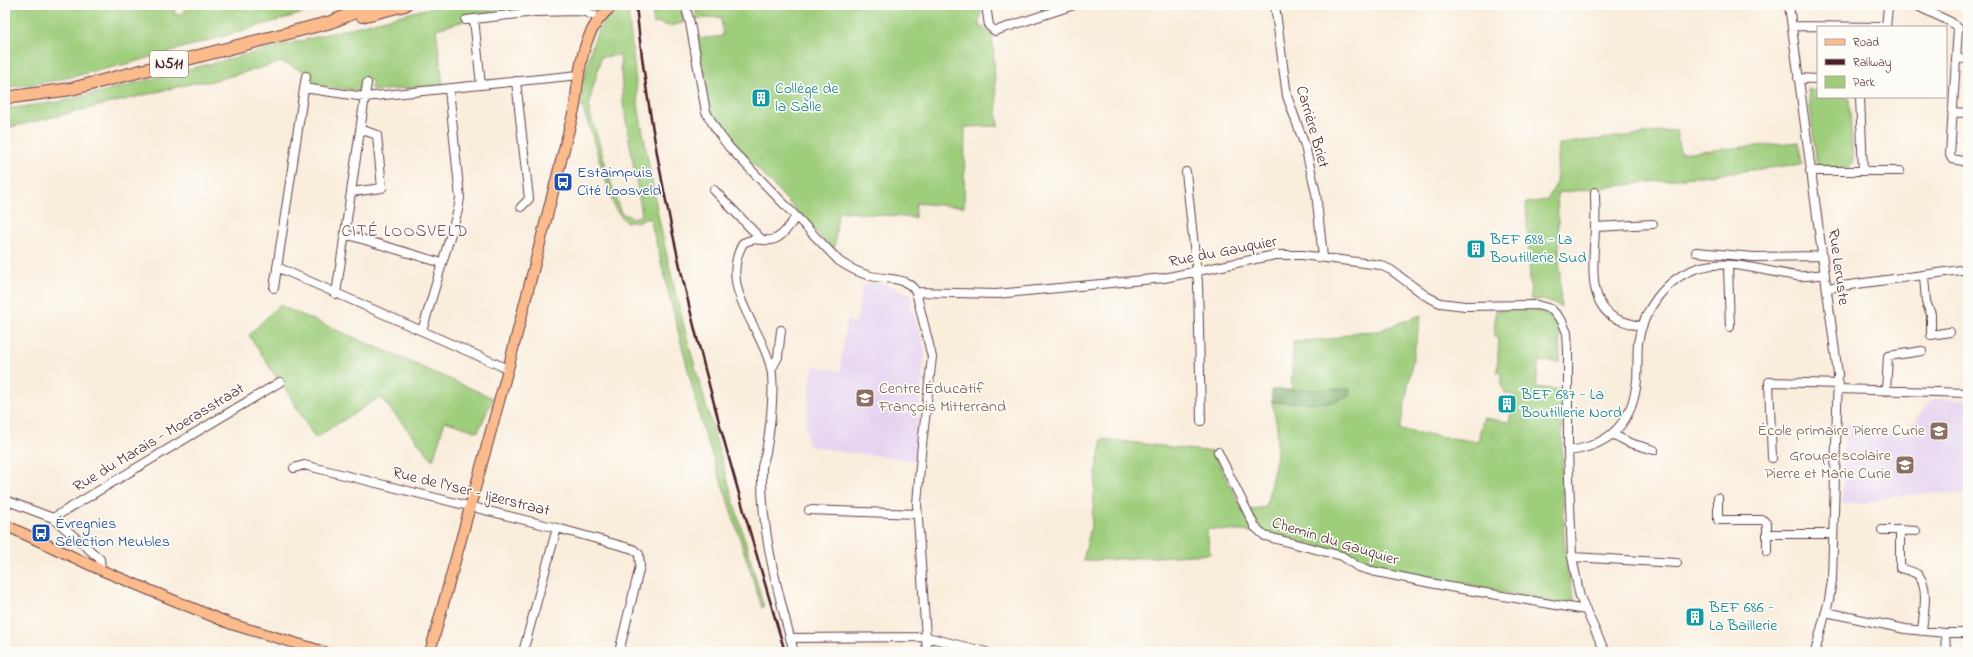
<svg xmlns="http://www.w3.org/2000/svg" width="1973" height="657" font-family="'Indie Flower',sans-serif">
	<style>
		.built { fill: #e5d3f1 }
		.green { fill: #9ecd7c; stroke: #747654; fill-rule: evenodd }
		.forest { fill: #7eb06c; stroke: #64684c }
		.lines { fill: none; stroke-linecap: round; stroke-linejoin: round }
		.minor-casing { stroke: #643e46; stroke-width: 10 }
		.major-casing { stroke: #643e46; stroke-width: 12 }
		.highway-casing { stroke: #643e46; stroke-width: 14 }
		.minor { stroke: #fff; stroke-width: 8 }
		.major { stroke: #fbbb8c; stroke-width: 10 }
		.highway { stroke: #fbbb8c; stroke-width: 12 }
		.rail { stroke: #4a1f2b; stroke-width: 2.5 }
		.labels { text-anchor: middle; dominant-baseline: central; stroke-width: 3.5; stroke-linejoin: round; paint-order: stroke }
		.shield { fill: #fdfcf7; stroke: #806168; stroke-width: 1 }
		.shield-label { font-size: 15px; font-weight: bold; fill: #4a1f2b }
		.culture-label { font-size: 16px; fill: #0d838f; stroke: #fdfcf7; text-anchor: start }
		.street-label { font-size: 16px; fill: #4a1f2b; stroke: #fdfcf7 }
		.transit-label { font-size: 16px; fill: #164399; stroke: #fdfcf7; text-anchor: start }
		.education-label { font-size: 16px; fill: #785e54; stroke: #fdfcf7; text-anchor: end }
		.neighbourhood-label { font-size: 17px; letter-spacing: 1px; fill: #794a60; stroke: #fdfcf7 }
	</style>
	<rect width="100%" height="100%" fill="#fdfcf7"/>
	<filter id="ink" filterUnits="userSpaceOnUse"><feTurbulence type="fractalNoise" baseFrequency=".025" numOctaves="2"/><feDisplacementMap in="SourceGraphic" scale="8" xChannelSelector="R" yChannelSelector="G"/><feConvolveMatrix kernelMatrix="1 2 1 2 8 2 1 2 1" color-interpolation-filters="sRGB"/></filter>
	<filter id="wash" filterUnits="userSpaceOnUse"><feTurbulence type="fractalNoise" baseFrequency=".012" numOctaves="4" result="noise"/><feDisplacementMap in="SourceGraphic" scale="16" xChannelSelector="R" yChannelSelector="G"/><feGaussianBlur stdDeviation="0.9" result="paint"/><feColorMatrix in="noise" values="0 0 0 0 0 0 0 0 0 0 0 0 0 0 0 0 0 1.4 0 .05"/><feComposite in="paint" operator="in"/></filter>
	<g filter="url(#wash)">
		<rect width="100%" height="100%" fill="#f9eddc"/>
		<!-- built -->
		<path class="built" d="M 869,283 L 885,284 L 912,295 L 911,304 L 925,351 L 914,460 L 843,452 L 808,445 L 806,424 L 813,366 L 840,371 L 846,321 L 857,322 L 862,286 Z
			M 1932,399 L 1968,399 L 1968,494 L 1934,493 L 1893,496 L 1867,503 L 1842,504 L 1844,429 L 1849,424 L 1876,426 L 1902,436 Z"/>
		<!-- green -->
		<path class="green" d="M 5,5 L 171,5 L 177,16 L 193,5 L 331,5 L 130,63 L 58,80 L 5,88 Z
			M 441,5 L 597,5 L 596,12 L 579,6 L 539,7 L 464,15 L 464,21 L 436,29 L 443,85 L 374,91 L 371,88 L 373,81 L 363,79 L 362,87 L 358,91 L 312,84 L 309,80 L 311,73 L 303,71 L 282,62 L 209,82 L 198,82 L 16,126 L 5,127 L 5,109 L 58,102 L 96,93 Z
			M 668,5 C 679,5 685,13 683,23 L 669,26 L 658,23 L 654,24 L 652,10 Z
			M 696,5 L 982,5 L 979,26 L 992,32 L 998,126 L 965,127 L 964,207 L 916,203 L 915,218 L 838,211 L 834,251 L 721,129 L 713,115 L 707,98 L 698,39 L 723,36 L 721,17 L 696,19 Z
			M 620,9 L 628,9 L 639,111 L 659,220 L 673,283 L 689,346 L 764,607 L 762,608 L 726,495 L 703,430 L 650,218 L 635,222 L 626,222 L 615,209 L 581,102 L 583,77 L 585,77 C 589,54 596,20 620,9 ZM 620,55 L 623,103 L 642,215 L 633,218 L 621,213 L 615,196 L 589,110 L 590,100 L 601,57 Z
			M 1808,89 L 1818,92 L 1818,97 L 1849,97 L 1853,163 L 1850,168 L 1817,168 Z
			M 1676,130 L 1680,153 L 1799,142 L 1802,164 L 1557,193 L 1561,307 L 1544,300 L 1531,300 L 1526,203 L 1547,200 L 1556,184 L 1559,144 Z
			M 279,305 L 493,398 L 478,432 L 445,421 L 433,460 L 380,397 L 315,438 L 283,385 L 278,380 L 249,335 Z
			M 1533,308 C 1563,317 1560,335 1560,362 L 1539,361 L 1536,387 L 1561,390 L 1564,539 L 1566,561 L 1575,603 L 1567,607 L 1475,586 L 1362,564 L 1350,555 L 1263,532 L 1248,510 L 1266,507 L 1277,455 L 1277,426 L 1272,402 L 1291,402 L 1293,342 L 1331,339 L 1357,332 L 1378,331 L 1421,315 L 1400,430 L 1478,442 L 1483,418 L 1509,422 L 1515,396 L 1505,393 L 1501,384 L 1501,373 L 1497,372 L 1499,338 L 1494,337 L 1496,310 Z
			M 1102,439 L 1213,452 L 1254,532 L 1207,529 L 1210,554 L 1083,561 L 1092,522 L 1096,471 Z"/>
		<!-- forest -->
		<path class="forest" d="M 1350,389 L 1350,396 L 1329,403 L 1272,402 L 1272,390 Z"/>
	</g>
	<g filter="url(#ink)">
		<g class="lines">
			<defs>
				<path id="minor" d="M 683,5 L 686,8 L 690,23 L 706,112 L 717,131 L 729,147 L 839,261 C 849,268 859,273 871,276 C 887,280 907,276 916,292 L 932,357 L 921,454 L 917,504 L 927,652
					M 986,5 L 989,26 L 995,31 L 1074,5
					M 1275,5 L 1287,96 L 1305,146 L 1316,193 L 1323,257
					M 1789,5 L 1838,374 L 1832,580 L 1829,600 L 1815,652
					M 1915,5 L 1951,22 L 1958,28 L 1950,155 L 1952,159 L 1968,162
					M 474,19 L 481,85
					M 466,20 L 535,12 L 577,11 L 586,12 L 599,18
					M 1792,26 L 1886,27
					M 1886,27 L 1888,7
					M 1957,58 L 1968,59
					M 1798,78 L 1818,79
					M 516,81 L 529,199 L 521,207
					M 304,88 L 365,97 L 579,75
					M 1860,97 L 1863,171
					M 1952,112 L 1968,113
					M 1810,171 L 1900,171
					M 1186,172 L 1198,283 L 1201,421
					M 714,190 L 761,239
					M 351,192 L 382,188 L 377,135 L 360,129
					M 1595,192 C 1595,204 1596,215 1595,226 C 1595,253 1585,299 1613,317 C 1622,322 1633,324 1642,327
					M 1595,227 L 1653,224
					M 345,234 L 442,263
					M 1696,252 L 1754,257 L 1822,256
					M 1728,266 L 1730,327
					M 277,267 L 508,369
					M 1924,276 L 1926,302 L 1931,314 L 1931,335 L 1950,332
					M 274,288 L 306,76
					M 1827,288 L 1968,269
					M 916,292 L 996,294 L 1164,278 L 1275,255 L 1302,255 L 1380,265 L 1391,270 L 1426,296 L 1440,303 L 1465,306 L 1537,305 L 1551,309 L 1562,321 L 1567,333 L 1568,351 L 1568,451 L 1572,557 L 1580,597 L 1605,652
					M 336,294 L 367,83
					M 422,331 L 458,210 L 460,198 L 449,89
					M 771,370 L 778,357 L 781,330
					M 1839,389 L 1968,393
					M 1886,391 L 1888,356 L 1922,351
					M 1612,434 L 1630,443 L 1654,450
					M 1568,451 C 1610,446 1633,422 1637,380 C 1638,367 1637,355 1638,343 C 1643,310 1666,278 1698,268 C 1731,258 1765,272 1797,276 C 1806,277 1816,275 1825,274
					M 1218,452 L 1255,527 L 1265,536 L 1342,556 L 1358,567 L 1372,571 L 1450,587 L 1586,610
					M 1772,458 L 1769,382 L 1839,384
					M 294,468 L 304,465 L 557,528 L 633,549 L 639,554 L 640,566 L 619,652
					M 1718,498 L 1718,520 L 1763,520 L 1767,524 L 1767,552
					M 5,500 L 53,518 L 100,559 L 101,570
					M 809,510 L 917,514
					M 53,518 L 280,382
					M 1882,530 L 1900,530 L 1900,568 C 1906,570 1913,571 1918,575 C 1930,585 1923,617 1922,631
					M 1900,530 L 1916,531
					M 1768,534 L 1833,534
					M 1572,557 L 1677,563
					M 1826,612 L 1905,629 L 1945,633
					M 790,638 L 927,637 L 986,652
					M 523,652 L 557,528
					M 794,652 C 778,592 760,530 762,467 C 763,462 765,457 766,452 C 770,431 775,388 771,368 C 761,325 718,289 743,243 C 751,239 756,239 764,240 C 780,243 788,227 796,217
					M 1946,652 L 1945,633 L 1968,633"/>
				<path id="major" d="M 5,525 L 101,570 L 231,624 L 325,652
					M 430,652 L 508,369 L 575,106 C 579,70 582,27 614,5"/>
				<path id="highway" d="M 362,16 L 405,5
					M 5,98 L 71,89 L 331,22 L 373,5"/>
			</defs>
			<!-- minor casing -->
			<use href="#minor" class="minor-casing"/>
			<!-- major casing -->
			<use href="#major" class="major-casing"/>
			<!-- highway casing -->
			<use href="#highway" class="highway-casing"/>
			<!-- minor -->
			<use href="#minor" class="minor"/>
			<!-- major -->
			<use href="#major" class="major"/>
			<!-- highway -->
			<use href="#highway" class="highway"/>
			<!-- rail -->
			<path class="rail" d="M 636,5 C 658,226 723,440 785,652"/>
		</g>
	</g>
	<!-- icons -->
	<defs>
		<symbol id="building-square" viewBox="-11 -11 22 22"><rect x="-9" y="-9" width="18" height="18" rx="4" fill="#0f9aa8" stroke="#fdfcf7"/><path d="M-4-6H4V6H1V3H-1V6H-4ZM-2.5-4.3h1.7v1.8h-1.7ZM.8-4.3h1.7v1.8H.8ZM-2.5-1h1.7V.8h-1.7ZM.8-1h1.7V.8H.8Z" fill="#fff"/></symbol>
		<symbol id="bus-square" viewBox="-11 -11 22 22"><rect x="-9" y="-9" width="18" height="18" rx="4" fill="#1a4fb4" stroke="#fdfcf7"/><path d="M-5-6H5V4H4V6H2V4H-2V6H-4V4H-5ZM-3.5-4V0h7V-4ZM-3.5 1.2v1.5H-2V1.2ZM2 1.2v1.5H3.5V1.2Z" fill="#fff"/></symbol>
		<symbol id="school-square" viewBox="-11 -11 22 22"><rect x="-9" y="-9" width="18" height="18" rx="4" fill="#8d6e63" stroke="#fdfcf7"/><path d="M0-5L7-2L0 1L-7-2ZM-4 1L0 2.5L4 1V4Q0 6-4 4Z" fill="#fff"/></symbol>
	</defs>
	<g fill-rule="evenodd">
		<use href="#building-square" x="750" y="87" width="22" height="22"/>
		<use href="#bus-square" x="552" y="171" width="22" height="22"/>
		<use href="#building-square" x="1465" y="238" width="22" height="22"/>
		<use href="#school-square" x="854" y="387" width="22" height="22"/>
		<use href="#building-square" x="1496" y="393" width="22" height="22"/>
		<use href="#school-square" x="1928" y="420" width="22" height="22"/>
		<use href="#school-square" x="1894" y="454" width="22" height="22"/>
		<use href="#bus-square" x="30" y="522" width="22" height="22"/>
		<use href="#building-square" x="1684" y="606" width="22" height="22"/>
	</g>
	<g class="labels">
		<!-- shield labels -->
		<rect class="shield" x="150" y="51" width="38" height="26" rx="3"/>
		<g class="shield-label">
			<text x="169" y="64">N511</text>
		</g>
		<!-- culture labels -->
		<g class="culture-label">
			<text x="775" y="89">Collège de<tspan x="775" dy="18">la Salle</tspan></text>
			<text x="1490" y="240">BEF 688 - La<tspan x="1490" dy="18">Boutillerie Sud</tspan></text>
			<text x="1521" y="395">BEF 687 - La<tspan x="1521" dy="18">Boutillerie Nord</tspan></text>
			<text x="1709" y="608">BEF 686 -<tspan x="1709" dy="18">La Baillerie</tspan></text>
		</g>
		<!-- street labels -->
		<g class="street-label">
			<text transform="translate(1312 127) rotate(74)">Carrière Briet</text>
			<text transform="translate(1223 252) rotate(-11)">Rue du Gauquier</text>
			<text transform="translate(1838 267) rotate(82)">Rue Leruste</text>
			<text transform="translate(159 438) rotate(-31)">Rue du Marais - Moerasstraat</text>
			<text transform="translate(471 492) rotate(14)">Rue de l'Yser - Ijzerstraat</text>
			<text transform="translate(1335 542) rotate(17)">Chemin du Gauquier</text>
		</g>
		<!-- transit labels -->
		<g class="transit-label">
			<text x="577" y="173">Estaimpuis<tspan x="577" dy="18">Cité Loosveld</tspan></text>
			<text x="55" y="524">Évregnies<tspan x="55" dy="18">Sélection Meubles</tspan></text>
		</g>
		<!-- education labels -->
		<g class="education-label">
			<text x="879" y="389" text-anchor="start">Centre Éducatif<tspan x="879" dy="18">François Mitterrand</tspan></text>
			<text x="1925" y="431">École primaire Pierre Curie</text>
			<text x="1891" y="456">Groupe scolaire<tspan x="1891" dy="18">Pierre et Marie Curie</tspan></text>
		</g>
		<!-- neighbourhood labels -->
		<g class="neighbourhood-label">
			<text x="405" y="231">CITÉ LOOSVELD</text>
		</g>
	</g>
	<!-- margin -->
	<rect width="1973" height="657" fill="none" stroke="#fdfcf7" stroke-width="20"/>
	<!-- legend -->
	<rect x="1817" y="26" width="130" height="72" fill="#fdfcf7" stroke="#b5a4a5"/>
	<rect x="1825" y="39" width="20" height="6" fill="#fbbb8c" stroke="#b5a4a5"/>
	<text x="1853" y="46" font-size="12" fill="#4a1f2b">Road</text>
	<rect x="1825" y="59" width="20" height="6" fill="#4a1f2b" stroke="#b5a4a5"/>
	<text x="1853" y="66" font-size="12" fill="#4a1f2b">Railway</text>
	<rect x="1825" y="76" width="20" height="12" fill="#9ecd7c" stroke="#b5a4a5"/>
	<text x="1853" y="86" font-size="12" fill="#4a1f2b">Park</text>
</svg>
